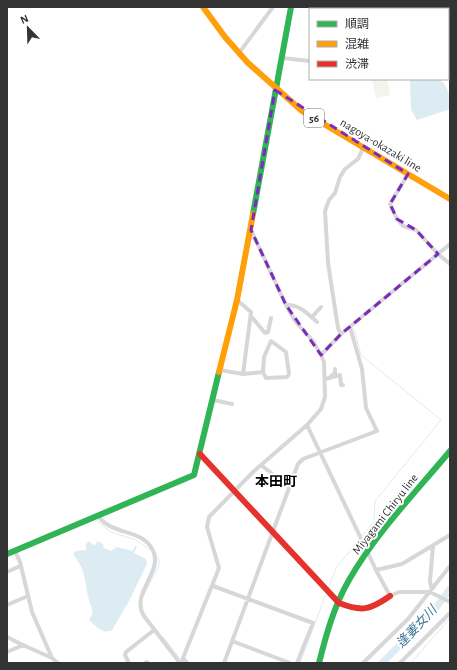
<svg xmlns="http://www.w3.org/2000/svg" width="457" height="670" font-family="'Alegreya Sans','Noto Sans JP',sans-serif">
	<style>
		.green { fill: #f1f5ed }
		.water { fill: #ddebf3 }
		.lines { fill: none; stroke-linecap: round; stroke-linejoin: round }
		.stream { stroke: #ddebf3; stroke-width: 1 }
		.river { stroke: #ddebf3; stroke-width: 7 }
		.street { stroke: #d7d7d7; stroke-width: 4 }
		.fast { stroke: #30b455; stroke-width: 6 }
		.slow { stroke: #ff9f0a; stroke-width: 6 }
		.jam { stroke: #e5322d; stroke-width: 6 }
		.marked { fill: none; stroke: #7b2cbf; stroke-width: 3; stroke-dasharray: 8 5; stroke-linejoin: round }
		.labels { text-anchor: middle; dominant-baseline: central; stroke-width: 4; stroke-linejoin: round; paint-order: stroke }
		.shield { fill: #fff; stroke: #707070; stroke-width: 1 }
		.shield-label { font-size: 11px; font-weight: bold; fill: #333 }
		.street-label { font-size: 12px; fill: #333; stroke: #fff }
		.water-label { font-size: 13px; font-style: italic; fill: #3f7597; stroke: #fff }
		.quarter-label { font-size: 14px; font-weight: bold; fill: #000; stroke: #fff }
	</style>
	<rect width="100%" height="100%" fill="#fff"/>
	<!-- green -->
	<path class="green" d="M 372,79 L 387,79 L 390,95 L 376,98 Z"/>
	<!-- water -->
	<path class="water" d="M 410,79 L 441,80 C 449,88 450,99 450,109 L 417,120 L 411,110 Z
		M 89,541 L 92,544 L 96,545 L 97,541 L 103,544 L 104,548 L 111,551 L 117,547 L 133,551 L 135,546 L 137,547 L 134,553 L 146,559 L 147,564 L 129,601 L 112,630 C 102,635 96,626 89,620 C 96,610 90,607 88,596 C 84,577 86,571 73,554 L 76,551 L 86,550 L 86,544 Z"/>
	<g class="lines">
		<!-- stream -->
		<path class="stream" d="M 354,329 L 361,355 L 441,420 L 375,501 L 374,522 L 361,537
			M 96,520 L 111,532 L 136,540 L 150,550
			M 328,589 L 336,568 L 359,540
			M 144,595 L 159,565 L 159,559 L 156,555
			M 163,637 L 179,657
			M 300,663 L 326,594
			M 411,663 L 450,618"/>
		<!-- river -->
		<path class="river" d="M 382,663 L 432,613 L 450,589"/>
		<!-- street -->
		<path class="street" d="M 239,53 L 273,7
			M 448,56 L 450,57
			M 282,58 L 310,61
			M 408,174 L 390,204 L 397,219 L 403,226 L 416,230 L 438,254 L 450,264
			M 237,300 L 251,312 L 243,374
			M 286,305 C 299,304 308,314 317,322
			M 251,316 L 265,333 L 268,332 L 271,318
			M 312,317 L 321,307
			M 341,334 L 338,328 L 328,263 L 325,211 L 329,200 L 335,193 L 340,177 L 345,169 L 358,159 L 363,148
			M 321,355 L 341,334 L 450,244
			M 220,370 L 243,374 L 263,372 L 266,378 L 287,377 L 289,374 L 286,352 L 271,341 L 264,357 L 263,372
			M 331,376 L 335,373 L 335,369
			M 325,379 L 340,375 L 341,385 L 343,385
			M 213,400 L 232,404
			M 307,425 L 376,570 L 390,596 L 399,592 L 430,592 L 450,602
			M 261,465 L 289,487
			M 98,516 C 112,535 139,529 151,547 C 167,571 129,592 144,616 L 180,663
			M 433,546 L 430,581 L 431,586 L 434,587
			M 15,551 L 20,562 L 32,612 L 52,658
			M 376,570 L 402,564 L 450,535
			M 7,572 L 20,566
			M 213,586 L 313,623 L 297,663
			M 7,605 L 28,596
			M 7,637 L 23,645
			M 232,641 L 290,663
			M 7,652 L 23,645 L 52,658 L 58,663
			M 183,658 L 187,663
			M 129,663 L 125,655 L 126,652 L 154,630
			M 145,663 L 147,662
			M 181,663 L 219,568 L 207,527 L 209,517 L 253,472 L 307,425 L 321,409 L 325,397 L 324,362 L 321,355 L 313,341 L 295,321 L 286,305 L 251,230
			M 224,663 L 298,464 L 303,459 L 377,431 L 366,408 L 362,369 L 350,327
			M 363,663 L 408,619 L 450,566
			M 400,663 L 450,613"/>
		<!-- fast -->
		<path class="fast" d="M 253,214 L 291,7
			M 7,554 L 194,475 L 219,372
			M 319,663 C 326,635 334,606 349,580 C 376,533 415,493 450,451"/>
		<!-- slow -->
		<path class="slow" d="M 203,7 L 225,37 L 248,63 L 302,111 L 450,199
			M 219,372 L 237,300 L 253,214"/>
		<!-- jam -->
		<path class="jam" d="M 200,454 L 339,603 C 362,612 370,610 390,596"/>
	</g>
	<!-- marked area -->
	<path class="marked" d="M 275,90 L 408,174 L 390,204 L 397,219 L 416,230 L 438,254 L 341,334 L 321,355 L 286,305 L 251,230 Z"/>
	<g class="labels">
		<!-- shield labels -->
		<rect class="shield" x="304" y="109" width="20" height="18" rx="3"/>
		<g class="shield-label">
			<text x="314" y="118">56</text>
		</g>
		<!-- street labels -->
		<g class="street-label">
			<text transform="translate(381 145) rotate(31)">nagoya-okazaki line</text>
			<text transform="translate(385 514) rotate(-52)">Miyagami Chiryu line</text>
		</g>
		<!-- water labels -->
		<g class="water-label">
			<text transform="translate(417 627) rotate(-47)">逢妻女川</text>
		</g>
		<!-- quarter labels -->
		<g class="quarter-label">
			<text x="276" y="482">本田町</text>
		</g>
	</g>
	<!-- border -->
	<rect width="457" height="670" fill="none" stroke="#333333" stroke-width="16"/>
	<!-- legend -->
	<rect x="309" y="8" width="140" height="72" fill="#ffffff" stroke="#adadad"/>
	<rect x="317" y="21" width="20" height="6" fill="#30b455" stroke="#adadad"/>
	<text x="345" y="28" font-size="12" fill="#333333">順調</text>
	<rect x="317" y="41" width="20" height="6" fill="#ff9f0a" stroke="#adadad"/>
	<text x="345" y="48" font-size="12" fill="#333333">混雑</text>
	<rect x="317" y="61" width="20" height="6" fill="#e5322d" stroke="#adadad"/>
	<text x="345" y="68" font-size="12" fill="#333333">渋滞</text>
	<!-- north arrow -->
	<g transform="translate(28 28) rotate(337)" stroke="#ffffff" stroke-width="3" paint-order="stroke">
	<path d="M0-3L7 15L0 10L-7 15Z" fill="#333333"/>
	<text y="-6" font-size="11" font-weight="bold" text-anchor="middle" fill="#333333">N</text>
	</g>
</svg>
